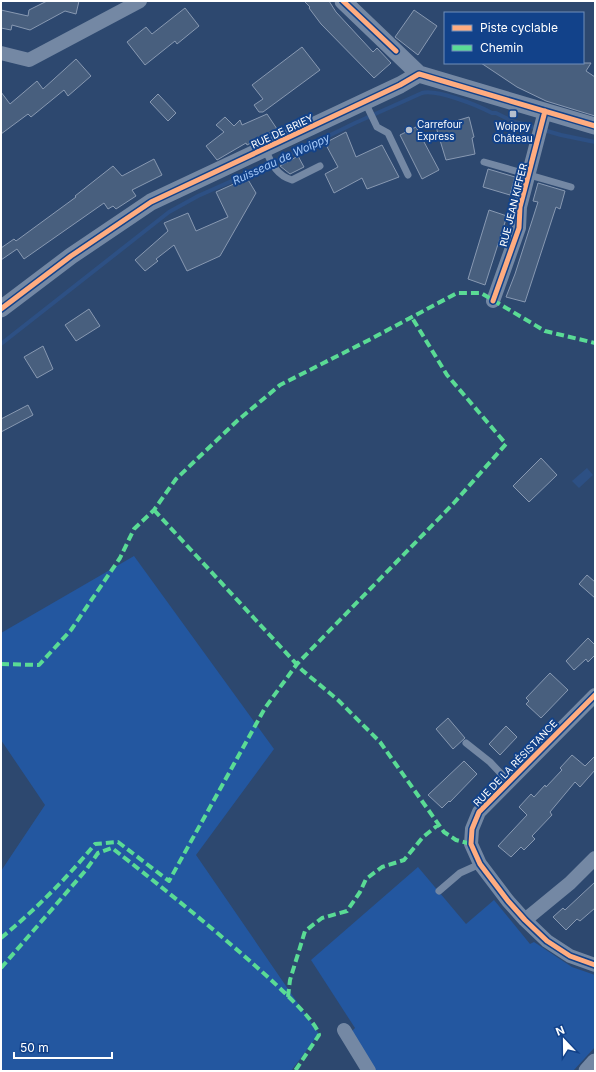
<svg xmlns="http://www.w3.org/2000/svg" width="596" height="1072" font-family="Inter,sans-serif">
	<style>
		.green { fill: #2357a0 }
		.water { fill: #2d5084 }
		.lines { fill: none; stroke-linecap: round; stroke-linejoin: round }
		.stream { stroke: #2d5084; stroke-width: 4 }
		.building { fill: #485f7e; stroke: #8899b2 }
		.service { stroke: #7488a4; stroke-width: 7 }
		.minor { stroke: #7488a4; stroke-width: 14 }
		.tertiary { stroke: #7488a4; stroke-width: 17 }
		.quiet { stroke: #5adb95; stroke-width: 4; stroke-dasharray: 8 4; stroke-linecap: butt }
		.cycleway-casing { stroke: #12428a; stroke-width: 8 }
		.cycleway { stroke: #ffac80; stroke-width: 5 }
		.poi-dot { fill: #b6bfcd; stroke: #12428a; stroke-width: 1.5 }
		.labels { text-anchor: middle; dominant-baseline: central; stroke-width: 4; stroke-linejoin: round; paint-order: stroke }
		.poi-label { font-size: 10px; fill: #fff; stroke: #12428a; text-anchor: start }
		.street-label { font-size: 10px; fill: #fff; stroke: #12428a }
		.water-label { font-size: 11px; font-style: italic; fill: #a4c8f8; stroke: #12428a }
	</style>
	<rect width="100%" height="100%" fill="#2d486f"/>
	<!-- green -->
	<path class="green" d="M 134,556 L 274,749 L 196,855 L 319,1034 L 291,1071 L 1,1071 L 1,871 L 45,805 L 1,740 L 1,633 Z
		M 418,867 L 466,924 L 494,900 L 530,944 L 534,942 L 572,967 L 595,975 L 595,1047 L 573,1071 L 375,1071 L 350,1033 L 355,1028 L 311,960 Z"/>
	<!-- water -->
	<path class="water" d="M 587,468 L 593,475 L 579,488 L 572,481 Z"/>
	<g class="lines">
		<!-- stream -->
		<path class="stream" d="M 1,344 L 169,212 L 198,196 L 277,161 L 355,123 L 422,93 C 437,89 477,105 492,113 L 496,113 L 512,121 L 561,135 L 595,142"/>
	</g>
	<!-- building -->
	<path class="building" d="M 47,1 L 79,1 L 76,14 L 65,11 L 30,30 L 12,25 L 11,30 L 1,28 L 1,10 L 28,16 L 29,10 Z
		M 304,1 L 329,1 L 336,12 L 373,52 L 377,48 L 391,63 L 374,78 L 321,24 L 309,8 L 310,7 Z
		M 185,8 L 199,26 L 177,44 L 175,41 L 145,65 L 127,42 L 146,27 L 152,34 Z
		M 414,10 L 437,26 L 418,55 L 395,37 Z
		M 302,47 L 320,70 L 263,112 L 259,112 L 254,105 L 263,99 L 252,85 Z
		M 76,59 L 91,76 L 68,96 L 64,90 L 31,117 L 28,114 L 1,134 L 1,92 L 10,104 L 37,81 L 43,89 Z
		M 481,63 L 591,63 L 586,71 L 595,77 L 595,116 L 546,101 L 517,87 Z
		M 158,94 L 176,113 L 168,121 L 150,102 Z
		M 267,114 L 277,129 L 247,145 L 246,143 L 217,160 L 206,146 L 224,132 L 216,125 L 225,117 L 234,126 L 240,120 L 242,125 Z
		M 469,117 L 474,137 L 472,138 L 475,154 L 446,160 L 436,127 Z
		M 416,127 L 439,170 L 422,179 L 400,135 Z
		M 346,132 L 356,157 L 382,145 L 399,177 L 367,189 L 362,178 L 334,193 L 325,174 L 338,167 L 325,143 Z
		M 298,156 L 304,167 L 290,174 L 280,166 Z
		M 154,159 L 162,175 L 132,190 L 136,196 L 116,209 L 113,206 L 108,209 L 104,203 L 24,259 L 17,249 L 1,260 L 1,248 L 14,239 L 16,241 L 76,197 L 75,196 L 113,166 L 122,176 Z
		M 488,169 L 515,177 L 510,195 L 483,187 Z
		M 247,178 L 256,193 L 220,256 L 187,271 L 174,245 L 156,259 L 158,261 L 145,271 L 135,260 L 168,231 L 164,223 L 188,213 L 196,231 L 228,217 L 216,192 Z
		M 538,183 L 565,191 L 560,209 L 556,207 L 525,302 L 506,297 L 515,274 L 538,202 L 533,201 Z
		M 489,210 L 507,216 L 485,285 L 468,279 Z
		M 89,309 L 100,326 L 76,341 L 65,325 Z
		M 43,346 L 53,369 L 37,378 L 24,357 Z
		M 28,405 L 33,415 L 1,432 L 1,419 Z
		M 541,458 L 557,475 L 529,502 L 513,486 Z
		M 587,575 L 595,582 L 595,598 L 579,584 Z
		M 588,638 L 595,645 L 595,655 L 588,662 L 586,659 L 574,670 L 566,661 Z
		M 550,673 L 568,690 L 541,718 L 526,704 L 529,701 L 526,698 Z
		M 448,718 L 465,738 L 453,749 L 436,729 Z
		M 506,726 L 517,737 L 500,755 L 489,744 Z
		M 572,755 L 585,766 L 595,756 L 595,770 L 580,787 L 575,782 L 550,812 L 552,815 L 532,836 L 535,839 L 524,850 L 521,847 L 511,857 L 498,846 L 527,815 L 519,807 L 531,794 L 534,797 L 545,785 L 546,787 L 562,770 L 560,768 Z
		M 464,761 L 477,774 L 450,802 L 449,801 L 442,808 L 428,795 Z
		M 595,882 L 595,908 L 580,921 L 577,919 L 566,930 L 553,917 L 563,908 L 565,910 Z"/>
	<g class="lines">
		<!-- service -->
		<path class="service" d="M 365,102 L 377,127 L 388,133 L 408,175
			M 265,149 C 272,164 276,175 292,180 L 320,166
			M 484,162 L 571,187
			M 466,743 L 490,762 L 509,782
			M 439,891 L 460,873 L 480,864"/>
		<!-- minor -->
		<path class="minor" d="M 1,53 L 29,60 L 140,1
			M 493,301 L 519,228 L 520,207 L 545,111
			M 595,695 L 479,812 L 472,829 L 471,844 L 480,864 L 508,901 L 525,920 L 547,941 L 570,956 L 595,965
			M 525,920 L 570,883 L 595,858
			M 344,1030 L 369,1071"/>
		<!-- tertiary -->
		<path class="tertiary" d="M 343,1 L 419,74
			M 419,74 L 595,126
			M 1,309 L 71,256 L 151,202 L 400,85 L 419,74
			M 587,1071 L 595,1062"/>
		<!-- quiet -->
		<path class="quiet" d="M 154,510 L 302,670 L 338,700 L 380,742 L 444,832 L 456,840 L 471,844
			M 1,664 L 39,665 L 71,630 L 120,558 L 134,529 L 154,510 L 176,479 L 237,421 L 280,385 L 367,341 L 457,293 L 481,293 L 545,331 L 595,343
			M 1,938 C 35,910 67,878 95,844 L 118,842 L 169,881 L 265,708 L 297,664 L 453,504 L 506,444 L 447,375 L 411,316
			M 1,968 L 86,870 L 98,853 L 112,848 C 144,873 315,1007 319,1035 L 295,1071
			M 288,997 L 290,980 L 305,931 L 322,918 L 347,911 L 360,892 L 366,879 L 382,867 L 404,860 L 423,837 L 438,825"/>
		<defs>
			<path id="cycleway" d="M 343,1 L 396,51
				M 493,301 L 519,228 L 520,207 L 545,111
				M 1,309 L 71,256 L 151,202 L 400,85 L 419,74 L 595,126
				M 595,695 L 479,812 L 472,829 L 471,844 L 480,864 L 508,901 L 525,920 L 547,941 L 570,956 L 595,965"/>
		</defs>
		<!-- cycleway casing -->
		<use href="#cycleway" class="cycleway-casing"/>
		<!-- cycleway -->
		<use href="#cycleway" class="cycleway"/>
	</g>
	<!-- markers -->
	<g class="poi-dot">
		<rect x="509" y="110" width="8" height="8" rx="2"/>
		<circle cx="409" cy="130" r="4"/>
	</g>
	<g class="labels">
		<!-- poi labels -->
		<g class="poi-label">
			<text x="417" y="124">Carrefour<tspan x="417" dy="12">Express</tspan></text>
			<text x="513" y="126" text-anchor="middle">Woippy<tspan x="513" dy="12">Château</tspan></text>
		</g>
		<!-- street labels -->
		<g class="street-label">
			<text transform="translate(282 131) rotate(-25)">RUE DE BRIEY</text>
			<text transform="translate(513 205) rotate(-76)">RUE JEAN KIFFER</text>
			<text transform="translate(515 763) rotate(-46)">RUE DE LA RÉSISTANCE</text>
		</g>
		<!-- water labels -->
		<g class="water-label">
			<text transform="translate(281 159) rotate(-25)">Ruisseau de Woippy</text>
		</g>
	</g>
	<!-- border -->
	<rect width="596" height="1072" fill="none" stroke="#ffffff" stroke-width="4"/>
	<!-- legend -->
	<rect x="444" y="12" width="140" height="52" fill="#12428a" stroke="#718eb9"/>
	<rect x="452" y="25" width="20" height="6" fill="#ffac80" stroke="#718eb9"/>
	<text x="480" y="32" font-size="12" fill="#ffffff">Piste cyclable</text>
	<rect x="452" y="45" width="20" height="6" fill="#5adb95" stroke="#718eb9"/>
	<text x="480" y="52" font-size="12" fill="#ffffff">Chemin</text>
	<!-- north arrow -->
	<g transform="translate(564 1040) rotate(338)" stroke="#12428a" stroke-width="3" paint-order="stroke">
	<path d="M0-3L7 15L0 10L-7 15Z" fill="#ffffff"/>
	<text y="-6" font-size="11" font-weight="bold" text-anchor="middle" fill="#ffffff">N</text>
	</g>
	<!-- scale -->
	<path d="M14 1052v6h98v-6" fill="none" stroke="#ffffff" stroke-width="2"/>
	<text x="20" y="1052" font-size="12" fill="#ffffff" stroke="#12428a" stroke-width="3" paint-order="stroke">50 m</text>
</svg>
